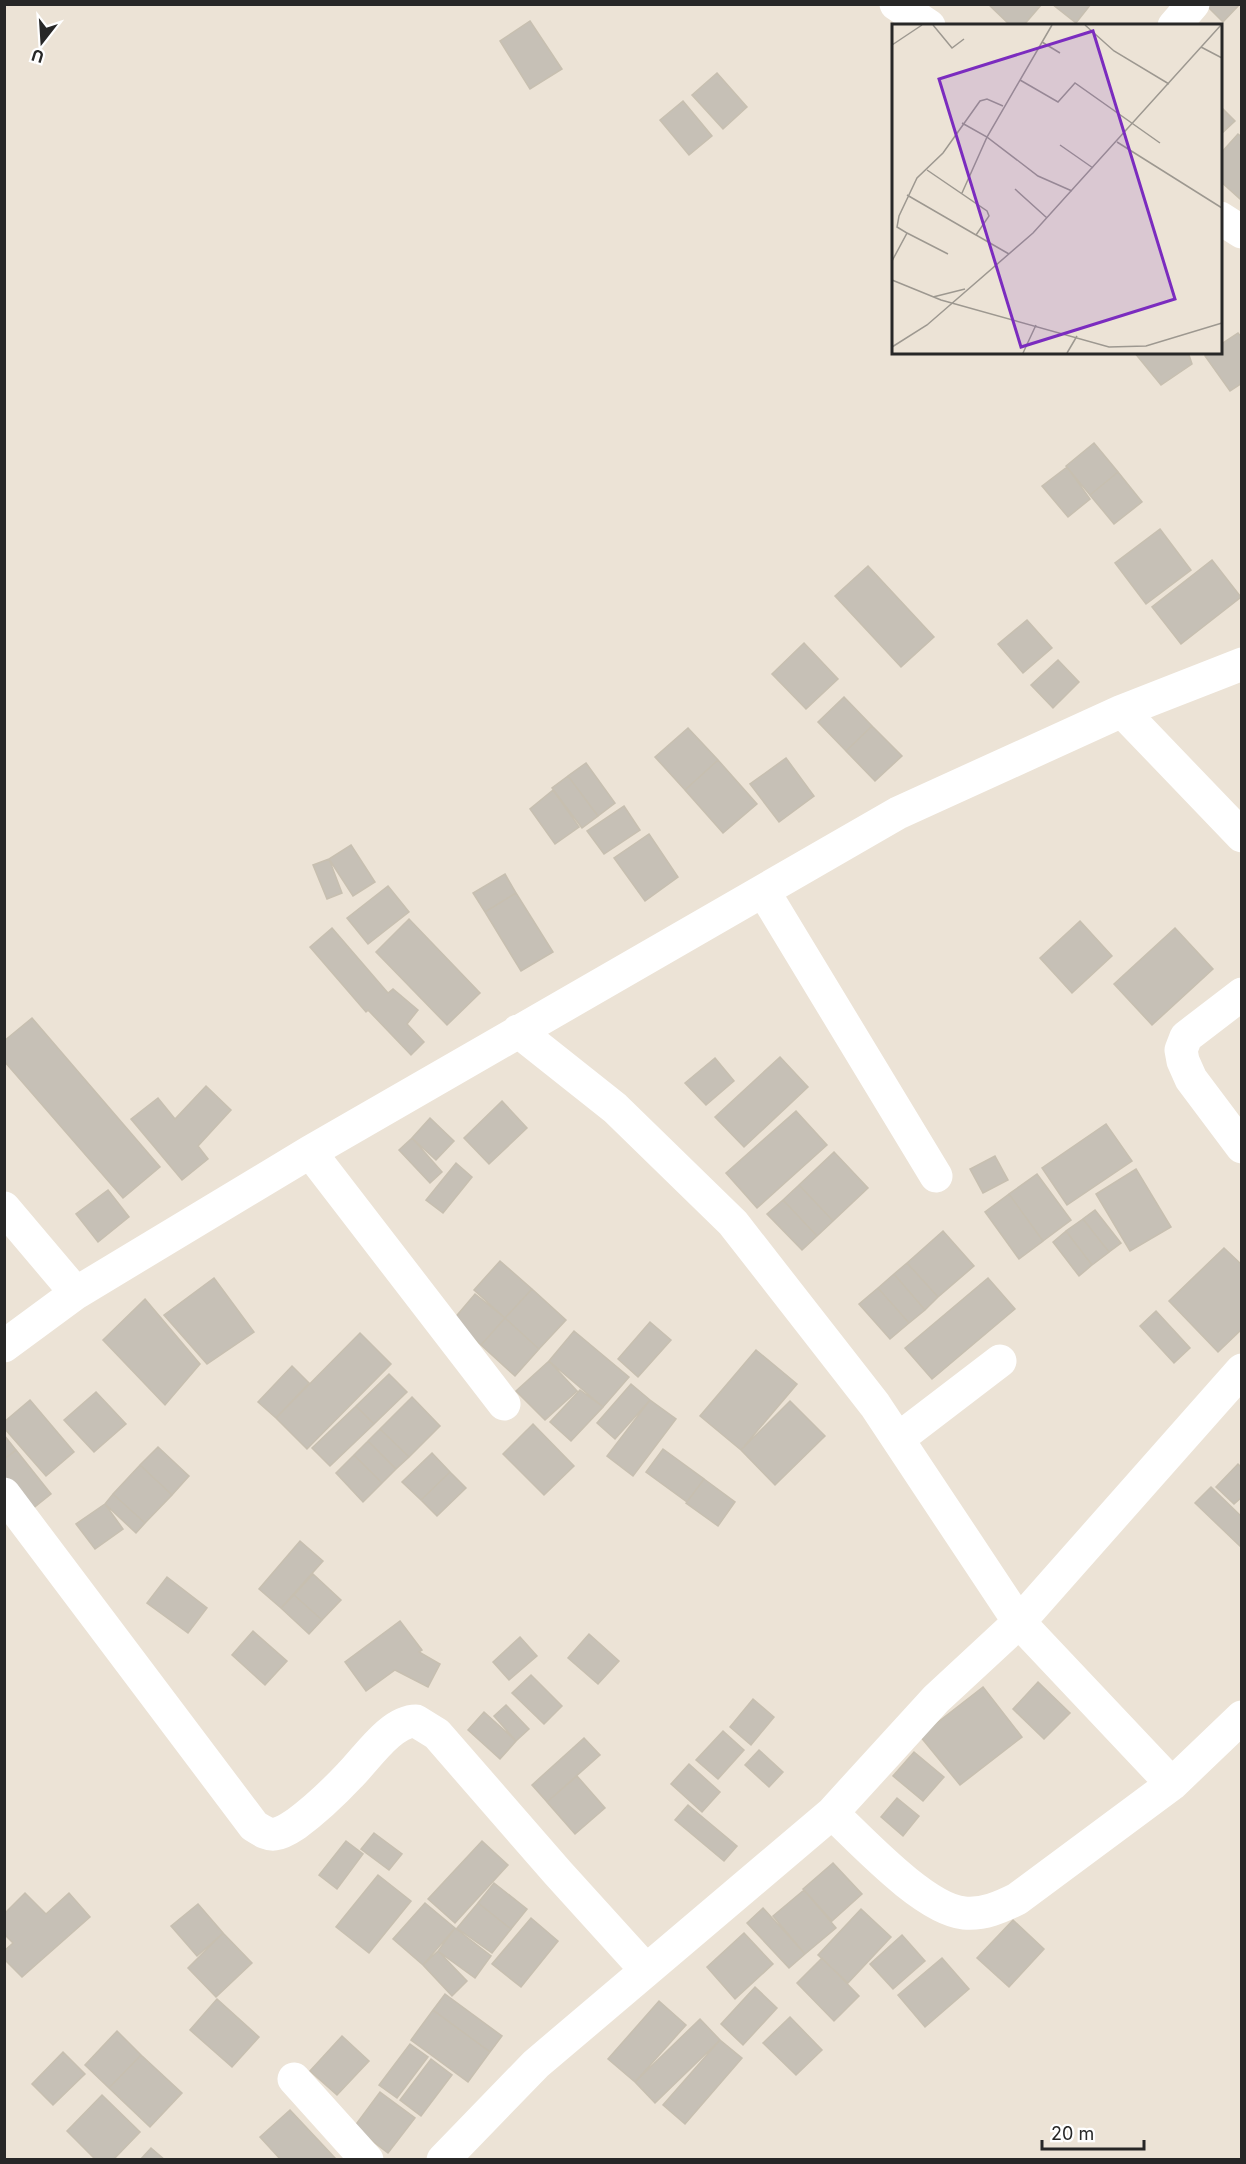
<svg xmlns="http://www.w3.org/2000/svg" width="1246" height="2164" font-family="Inter,sans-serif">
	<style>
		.building { fill: #c6c0b6; stroke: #c7bfb0; stroke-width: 1.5 }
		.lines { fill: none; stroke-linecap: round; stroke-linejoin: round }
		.minor { stroke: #fff; stroke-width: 33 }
		.inset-road { fill: none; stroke: #9d9890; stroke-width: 1.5 }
		.view { fill: #7b2cbf; fill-opacity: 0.15; stroke: #7b2cbf; stroke-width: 3 }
		.inset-edge { fill: none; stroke: #272727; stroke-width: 3 }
	</style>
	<rect width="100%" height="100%" fill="#ece3d6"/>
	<!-- building -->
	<path class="building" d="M 988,4 L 1042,4 L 1023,26 L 1011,26 Z
		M 1052,4 L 1091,4 L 1076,23 Z
		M 1205,4 L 1240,4 L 1223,22 Z
		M 530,21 L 562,69 L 530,89 L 500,41 Z
		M 717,73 L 747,107 L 723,129 L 692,95 Z
		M 683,101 L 712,136 L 689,155 L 660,120 Z
		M 1220,106 L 1235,121 L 1220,135 Z
		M 1238,134 L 1242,137 L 1242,197 L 1240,199 L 1220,181 L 1220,154 Z
		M 1238,333 L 1242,338 L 1242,383 L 1230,391 L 1205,356 L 1210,352 L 1220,352 L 1220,345 Z
		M 1134,352 L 1188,352 L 1192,364 L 1161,385 Z
		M 1094,443 L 1118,472 L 1090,495 L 1066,466 Z
		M 1067,467 L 1090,499 L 1068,517 L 1042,486 Z
		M 1118,472 L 1142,502 L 1114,524 L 1090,495 Z
		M 1160,529 L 1191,570 L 1146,604 L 1115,563 Z
		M 1212,560 L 1241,597 L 1181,644 L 1152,607 Z
		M 868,566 L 934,637 L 901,667 L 835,596 Z
		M 1027,620 L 1052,648 L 1023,673 L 998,644 Z
		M 804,643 L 838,679 L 806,709 L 772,674 Z
		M 1058,660 L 1079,682 L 1053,708 L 1031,685 Z
		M 844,697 L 872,726 L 846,751 L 818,722 Z
		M 872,726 L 902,756 L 875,781 L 846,751 Z
		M 688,728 L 718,760 L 685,790 L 655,757 Z
		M 786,758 L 814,796 L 779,822 L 750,784 Z
		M 718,760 L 757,804 L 723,833 L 685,790 Z
		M 586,763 L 615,803 L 598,816 L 568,776 Z
		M 568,776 L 598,816 L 582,828 L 552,788 Z
		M 553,790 L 579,827 L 555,844 L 530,809 Z
		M 624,806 L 640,830 L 604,854 L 587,831 Z
		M 649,834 L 678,877 L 645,901 L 614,858 Z
		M 351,845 L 375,882 L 353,896 L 329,859 Z
		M 329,859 L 342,893 L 327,899 L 313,865 Z
		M 505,874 L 516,893 L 485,912 L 473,893 Z
		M 388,886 L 409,912 L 368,944 L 347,918 Z
		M 516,893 L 553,952 L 521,971 L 485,912 Z
		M 409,919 L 480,993 L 447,1025 L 376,952 Z
		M 1080,921 L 1112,956 L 1072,993 L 1040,958 Z
		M 332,928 L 388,993 L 393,989 L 418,1010 L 407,1024 L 424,1042 L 411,1055 L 368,1010 L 366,1012 L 310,947 Z
		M 1175,928 L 1213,969 L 1152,1025 L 1114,984 Z
		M 32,1018 L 160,1167 L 123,1198 L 4,1061 L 4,1041 Z
		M 780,1057 L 808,1087 L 744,1147 L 715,1117 Z
		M 715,1058 L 734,1081 L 706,1105 L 685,1083 Z
		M 206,1086 L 231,1110 L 198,1146 L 208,1159 L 182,1180 L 131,1119 L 158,1098 L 175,1119 Z
		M 502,1101 L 527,1128 L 489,1164 L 464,1138 Z
		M 796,1111 L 827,1145 L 757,1208 L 726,1173 Z
		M 430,1118 L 454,1141 L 436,1160 L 412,1138 Z
		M 1106,1124 L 1132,1161 L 1067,1205 L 1042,1168 Z
		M 412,1138 L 442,1172 L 430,1183 L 399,1150 Z
		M 834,1152 L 868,1188 L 833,1221 L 799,1185 Z
		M 995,1156 L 1008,1180 L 983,1193 L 970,1169 Z
		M 456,1163 L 472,1177 L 443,1213 L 426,1200 Z
		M 1136,1169 L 1171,1227 L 1130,1251 L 1096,1194 Z
		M 1037,1174 L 1071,1220 L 1043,1241 L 1009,1194 Z
		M 799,1185 L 833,1221 L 817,1236 L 783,1200 Z
		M 108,1190 L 129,1217 L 98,1242 L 76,1214 Z
		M 1009,1194 L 1043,1241 L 1019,1259 L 985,1212 Z
		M 783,1200 L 817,1236 L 802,1250 L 767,1214 Z
		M 1095,1210 L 1121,1243 L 1109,1252 L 1083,1219 Z
		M 1083,1219 L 1109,1252 L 1092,1265 L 1066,1231 Z
		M 943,1231 L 974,1266 L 938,1297 L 907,1263 Z
		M 1066,1231 L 1092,1265 L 1079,1276 L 1053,1242 Z
		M 1224,1248 L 1242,1265 L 1242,1329 L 1218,1352 L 1169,1301 Z
		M 500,1261 L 532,1289 L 505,1318 L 474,1290 Z
		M 907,1263 L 938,1297 L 925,1310 L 894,1274 Z
		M 894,1274 L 925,1310 L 909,1323 L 878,1288 Z
		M 214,1278 L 254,1332 L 207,1364 L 164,1315 Z
		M 988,1278 L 1015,1309 L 932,1379 L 905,1348 Z
		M 878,1288 L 909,1323 L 890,1339 L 859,1304 Z
		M 532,1289 L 566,1320 L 539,1349 L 505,1318 Z
		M 475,1294 L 505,1318 L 481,1345 L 453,1320 Z
		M 145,1299 L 200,1364 L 165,1405 L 103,1340 Z
		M 1156,1311 L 1190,1348 L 1174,1363 L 1140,1326 Z
		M 505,1318 L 539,1349 L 515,1376 L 481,1345 Z
		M 650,1322 L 671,1340 L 638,1377 L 618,1359 Z
		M 574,1331 L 629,1377 L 603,1407 L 549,1361 Z
		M 360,1333 L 391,1364 L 307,1449 L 276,1418 Z
		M 756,1350 L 797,1384 L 741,1450 L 700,1416 Z
		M 549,1361 L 577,1391 L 545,1420 L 516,1391 Z
		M 292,1366 L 309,1383 L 276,1418 L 258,1402 Z
		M 389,1374 L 407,1392 L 374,1424 L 356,1406 Z
		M 631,1384 L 650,1400 L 615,1439 L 597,1423 Z
		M 580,1390 L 603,1407 L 571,1441 L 550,1422 Z
		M 96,1392 L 126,1424 L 94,1452 L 64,1420 Z
		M 412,1397 L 440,1426 L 409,1457 L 380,1429 Z
		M 30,1400 L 74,1452 L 46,1476 L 4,1428 L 4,1422 Z
		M 650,1400 L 676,1419 L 633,1476 L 607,1456 Z
		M 790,1401 L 825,1436 L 775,1485 L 741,1450 Z
		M 356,1406 L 374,1424 L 330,1466 L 312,1448 Z
		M 533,1424 L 574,1466 L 544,1495 L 503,1454 Z
		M 380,1429 L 409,1457 L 396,1469 L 368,1441 Z
		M 4,1435 L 16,1450 L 4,1459 Z
		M 368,1441 L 396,1469 L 382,1483 L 354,1455 Z
		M 158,1447 L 189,1476 L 172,1495 L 140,1465 Z
		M 663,1449 L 704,1479 L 687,1502 L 646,1472 Z
		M 16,1450 L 51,1494 L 26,1514 L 4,1487 L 4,1459 Z
		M 432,1453 L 450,1472 L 421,1500 L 402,1482 Z
		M 354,1455 L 382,1483 L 363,1502 L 336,1473 Z
		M 1238,1464 L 1242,1468 L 1242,1497 L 1234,1504 L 1216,1487 Z
		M 140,1465 L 172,1495 L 145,1523 L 113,1494 Z
		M 450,1472 L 466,1488 L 437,1516 L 421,1500 Z
		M 704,1479 L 735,1502 L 718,1526 L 686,1503 Z
		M 1211,1487 L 1242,1517 L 1242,1548 L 1195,1503 Z
		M 113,1494 L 145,1523 L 136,1533 L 105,1504 Z
		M 105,1504 L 123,1529 L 95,1549 L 76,1524 Z
		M 300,1541 L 323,1561 L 281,1608 L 259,1589 Z
		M 313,1574 L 341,1600 L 322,1620 L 294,1595 Z
		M 167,1577 L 207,1608 L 188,1633 L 147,1603 Z
		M 294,1595 L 322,1620 L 309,1634 L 281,1608 Z
		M 400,1621 L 422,1650 L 419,1652 L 440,1664 L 428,1687 L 395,1670 L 366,1691 L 345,1662 Z
		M 253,1631 L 287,1661 L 265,1685 L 232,1655 Z
		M 589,1634 L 619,1661 L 598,1684 L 568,1658 Z
		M 520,1637 L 537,1656 L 509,1680 L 493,1662 Z
		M 531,1675 L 562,1706 L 544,1724 L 512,1693 Z
		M 1038,1682 L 1070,1713 L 1044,1739 L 1013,1709 Z
		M 983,1687 L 1022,1737 L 960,1785 L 920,1736 Z
		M 753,1699 L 774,1717 L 751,1745 L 730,1727 Z
		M 506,1705 L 529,1729 L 516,1741 L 494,1716 Z
		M 484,1712 L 516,1741 L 500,1759 L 468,1730 Z
		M 723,1731 L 744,1750 L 718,1779 L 696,1760 Z
		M 584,1738 L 600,1755 L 547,1802 L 532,1785 Z
		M 759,1750 L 783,1772 L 769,1787 L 745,1765 Z
		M 914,1752 L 944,1777 L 923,1801 L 893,1776 Z
		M 689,1764 L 720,1792 L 702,1812 L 671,1784 Z
		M 577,1776 L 605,1808 L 575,1834 L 547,1802 Z
		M 897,1798 L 919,1816 L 903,1836 L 881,1817 Z
		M 688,1805 L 737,1846 L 724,1861 L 675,1820 Z
		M 374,1833 L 402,1854 L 389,1870 L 361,1849 Z
		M 346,1841 L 363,1854 L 337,1889 L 319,1875 Z
		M 482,1841 L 508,1865 L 455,1923 L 428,1899 Z
		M 833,1863 L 862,1894 L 832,1921 L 803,1889 Z
		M 378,1875 L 411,1901 L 369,1953 L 336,1927 Z
		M 494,1883 L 527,1909 L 511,1929 L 478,1903 Z
		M 804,1890 L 836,1928 L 805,1954 L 773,1916 Z
		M 25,1893 L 46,1914 L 69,1893 L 90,1917 L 22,1977 L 4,1959 L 4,1951 L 13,1943 L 4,1934 L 4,1914 Z
		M 425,1903 L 455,1928 L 423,1965 L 393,1939 Z
		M 478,1903 L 511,1929 L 492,1953 L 457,1928 Z
		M 198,1904 L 223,1933 L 197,1956 L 171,1926 Z
		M 763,1908 L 805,1954 L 789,1968 L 747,1923 Z
		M 861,1909 L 891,1937 L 848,1983 L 818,1955 Z
		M 531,1918 L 558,1941 L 521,1987 L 492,1964 Z
		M 1013,1920 L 1044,1949 L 1009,1987 L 977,1958 Z
		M 455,1928 L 491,1956 L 475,1978 L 438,1951 Z
		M 223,1933 L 252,1963 L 216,1997 L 188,1968 Z
		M 744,1933 L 773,1964 L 735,1999 L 707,1967 Z
		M 902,1935 L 925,1961 L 893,1989 L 870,1964 Z
		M 438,1951 L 467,1981 L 452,1996 L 423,1965 Z
		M 822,1958 L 859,1996 L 834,2021 L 797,1983 Z
		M 942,1958 L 969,1989 L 925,2027 L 898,1995 Z
		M 755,1987 L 777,2008 L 743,2045 L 721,2024 Z
		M 445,1994 L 502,2036 L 490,2052 L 433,2010 Z
		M 217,1999 L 259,2037 L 232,2067 L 190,2030 Z
		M 659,2001 L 686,2025 L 635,2082 L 608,2059 Z
		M 433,2010 L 490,2052 L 468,2082 L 411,2040 Z
		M 790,2017 L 822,2050 L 796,2075 L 763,2043 Z
		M 700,2019 L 720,2040 L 655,2103 L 635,2082 Z
		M 117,2031 L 141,2055 L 109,2088 L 85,2065 Z
		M 342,2036 L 369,2061 L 337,2095 L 310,2071 Z
		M 720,2040 L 742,2058 L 685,2124 L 663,2105 Z
		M 410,2044 L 428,2057 L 397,2098 L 379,2085 Z
		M 63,2052 L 85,2074 L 53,2105 L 32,2084 Z
		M 141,2055 L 182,2093 L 150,2127 L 109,2088 Z
		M 431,2059 L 452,2075 L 421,2116 L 400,2100 Z
		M 380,2092 L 415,2118 L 388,2153 L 354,2127 Z
		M 102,2095 L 140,2132 L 113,2160 L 96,2160 L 67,2131 Z
		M 290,2110 L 336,2159 L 281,2160 L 260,2137 Z
		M 151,2148 L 165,2160 L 140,2160 Z"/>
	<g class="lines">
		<!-- minor -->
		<path class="minor" d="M 896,4 L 929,26
			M 1174,26 L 1193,4
			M 1220,218 L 1242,232
			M 1122,711 L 1242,836
			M 764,892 L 936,1176
			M 1242,994 L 1186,1037 L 1181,1050 L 1183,1061 L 1191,1079 L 1242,1147
			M 310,1152 L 504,1404
			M 4,1208 L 76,1293
			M 4,1346 L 76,1293 L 310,1152 L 898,813 L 1122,711 L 1242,664
			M 898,1439 L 1000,1361
			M 4,1494 L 254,1826 C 261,1830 267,1835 275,1834 C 283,1833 290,1828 296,1824 C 315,1810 334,1792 350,1775 C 367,1758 391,1721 416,1721 L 437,1734 L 558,1873 L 646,1970
			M 1172,1784 L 1019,1622 L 1242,1370
			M 832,1813 C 862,1841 924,1909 964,1913 C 983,1915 1001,1907 1017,1899 L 1172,1784 L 1242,1717
			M 294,2079 L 367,2160
			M 443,2160 L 536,2064 L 832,1813 L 936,1699 L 1019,1622 L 875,1405 L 733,1223 L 615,1108 L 518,1031"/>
	</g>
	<!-- overview -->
	<g transform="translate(892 24)">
		<rect width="330" height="330" fill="#ece3d6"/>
		<path class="inset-road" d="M 41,1 L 60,24 L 72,15M 160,1 L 95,113 L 146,152 L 180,167M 193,1 L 222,27 L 277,60M 150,18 L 168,29M 0,21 L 30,1M 309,23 L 330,34M 128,56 L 166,78 L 183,59 L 268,119M 225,118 L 330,184M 168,121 L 201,144M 35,146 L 95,187 L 97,192 L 84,211 L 117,230M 123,165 L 155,194M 70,169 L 95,113 L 70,99M 15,171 L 84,211M 15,209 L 56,230M 0,237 L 15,209 L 5,203 L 7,192 L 25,154 L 51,129 L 88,77 L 95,75 L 111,82M 0,256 L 49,276 L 217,323 L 254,322 L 330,299M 41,273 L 73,265M 0,323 L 35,301 L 141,209 L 329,1M 131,329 L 144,301M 175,329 L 185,312"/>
		<path class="view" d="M 201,7 L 283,275 L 129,323 L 47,55 Z"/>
		<rect width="330" height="330" class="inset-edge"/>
	</g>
	<!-- border -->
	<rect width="1246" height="2164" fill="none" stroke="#272727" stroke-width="12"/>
	<!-- north arrow -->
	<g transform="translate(42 42) rotate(197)" stroke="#ffffff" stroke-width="4.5" paint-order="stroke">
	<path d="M0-4.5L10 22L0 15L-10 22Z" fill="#272727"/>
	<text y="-9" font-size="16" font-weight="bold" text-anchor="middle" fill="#272727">U</text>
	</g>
	<!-- scale -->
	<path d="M1042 2140v9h102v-9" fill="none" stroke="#272727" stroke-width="3"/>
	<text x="1051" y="2140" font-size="18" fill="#272727" stroke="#ffffff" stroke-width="4.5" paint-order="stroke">20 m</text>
</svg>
